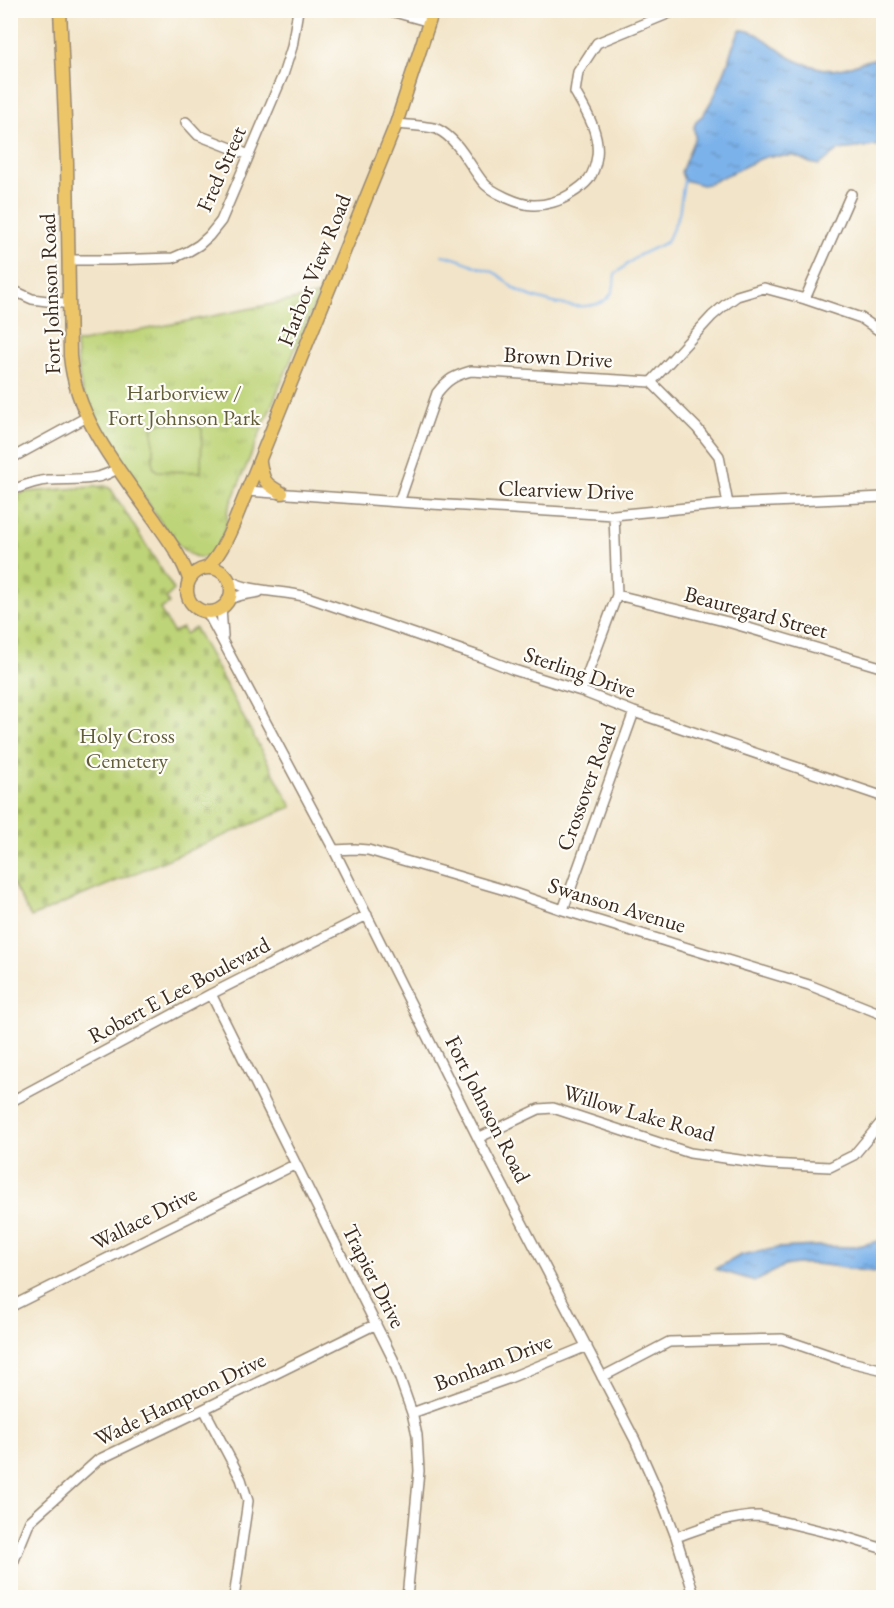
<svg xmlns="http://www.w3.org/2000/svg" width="894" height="1608" font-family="'EB Garamond',serif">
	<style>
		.cemetery { fill: url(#cemetery-stones); stroke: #7c7f4b; stroke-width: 1.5 }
		.park { fill: url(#park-tufts); stroke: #7c7f4b; stroke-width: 1.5 }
		.garden { fill: #bed478; stroke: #7c7f4b; stroke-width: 1.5 }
		.water { fill: url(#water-ripples); stroke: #5b6e84; stroke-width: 1.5 }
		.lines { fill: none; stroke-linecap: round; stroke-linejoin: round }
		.stream { stroke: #7bb2ea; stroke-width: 2 }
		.minor-casing { stroke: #968773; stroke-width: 12 }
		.major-casing { stroke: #968773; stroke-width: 15 }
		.minor { stroke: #fff; stroke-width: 9 }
		.major { stroke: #edc569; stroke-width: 12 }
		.labels { text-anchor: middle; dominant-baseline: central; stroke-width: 4.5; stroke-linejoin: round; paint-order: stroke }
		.street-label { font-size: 22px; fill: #3b2a1e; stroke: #fdfcf7 }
		.park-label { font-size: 22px; fill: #625d39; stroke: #fdfcf7 }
	</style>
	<defs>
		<pattern id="cemetery-stones" width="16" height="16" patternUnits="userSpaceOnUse" patternTransform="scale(1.5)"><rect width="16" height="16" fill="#bed478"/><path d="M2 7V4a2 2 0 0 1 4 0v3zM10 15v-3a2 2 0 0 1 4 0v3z" fill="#a4b667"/></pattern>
		<pattern id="park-tufts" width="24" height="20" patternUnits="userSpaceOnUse" patternTransform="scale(1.5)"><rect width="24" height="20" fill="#bed478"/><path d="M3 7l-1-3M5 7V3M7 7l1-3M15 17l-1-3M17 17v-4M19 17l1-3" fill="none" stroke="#a4b667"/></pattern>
		<pattern id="water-ripples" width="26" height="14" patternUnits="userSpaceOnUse" patternTransform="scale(1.5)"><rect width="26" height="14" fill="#7bb2ea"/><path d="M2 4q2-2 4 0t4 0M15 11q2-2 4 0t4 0" fill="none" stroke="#6691bd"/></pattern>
	</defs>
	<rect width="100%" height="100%" fill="#fdfcf7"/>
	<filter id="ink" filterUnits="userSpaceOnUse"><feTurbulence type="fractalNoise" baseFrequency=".0167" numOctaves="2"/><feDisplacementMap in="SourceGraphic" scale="12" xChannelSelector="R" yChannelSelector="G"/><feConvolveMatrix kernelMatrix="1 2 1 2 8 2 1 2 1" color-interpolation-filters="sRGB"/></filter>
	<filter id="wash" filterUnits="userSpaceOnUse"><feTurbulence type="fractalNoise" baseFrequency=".008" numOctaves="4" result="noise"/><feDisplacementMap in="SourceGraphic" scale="24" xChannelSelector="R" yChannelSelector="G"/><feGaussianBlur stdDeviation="1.35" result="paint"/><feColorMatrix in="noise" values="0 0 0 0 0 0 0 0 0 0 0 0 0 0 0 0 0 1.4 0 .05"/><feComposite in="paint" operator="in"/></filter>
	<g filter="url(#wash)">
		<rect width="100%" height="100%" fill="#f2e4c8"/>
		<!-- cemetery -->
		<path class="cemetery" d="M 105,486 L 111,489 L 174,590 L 166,598 L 169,604 L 160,609 L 173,632 L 182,628 L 185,634 L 195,628 L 292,807 L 31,917 L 10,879 L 11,497 L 26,492 Z"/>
		<!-- park -->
		<path class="park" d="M 318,295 L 227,512 C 229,523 223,533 219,543 C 214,553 205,561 194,556 C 174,548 158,517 146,500 C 123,467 96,432 83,393 C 78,377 77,360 76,343 Z"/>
		<!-- garden -->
		<path class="garden" d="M 158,423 L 197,424 L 202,429 L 201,472 L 157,471 L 153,467 L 153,427 Z"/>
		<!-- water -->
		<path class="water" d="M 740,30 C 761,30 775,50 793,59 C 801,63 811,66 820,68 C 845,75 859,58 883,58 L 883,145 L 839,150 L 819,165 L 810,163 L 795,156 L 769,156 L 760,159 L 708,184 L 702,185 L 684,180 L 681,172 L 695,137 L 694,127 L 696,121 L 703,115 L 715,95 L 728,63 L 731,51 Z
			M 883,1240 L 883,1272 C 853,1272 819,1260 789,1265 C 776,1267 767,1278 755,1281 L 715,1269 L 741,1255 L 778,1248 L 815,1246 L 853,1247 Z"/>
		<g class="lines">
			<!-- stream -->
			<path class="stream" d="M 442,255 C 455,257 465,262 478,267 C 483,269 490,270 495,273 C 504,277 508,286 517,290 C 537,301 598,319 612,292 C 615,286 614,280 615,274 L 639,255 L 667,242 L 679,214 L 684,180"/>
		</g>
	</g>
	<g filter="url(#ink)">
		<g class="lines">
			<defs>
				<path id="minor" d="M 387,10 L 430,22
					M 186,122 L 198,135 L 249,155
					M 396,124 C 406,125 429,126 437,129 C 458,139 468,163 482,181 C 490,192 521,206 535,205 C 546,205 560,201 569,195 C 587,184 594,177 597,156 C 600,133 586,111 575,92 L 578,72 L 597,43 L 677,10
					M 69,260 L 109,260 L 173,258 L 189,251 L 199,245 L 209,236 L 221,221 L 283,75 L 292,47 L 298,10
					M 10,289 L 32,299 L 70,304
					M 805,299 L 851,194
					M 651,382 L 712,316 L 726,304 L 737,296 L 764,288 L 805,299 L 861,318 L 884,334
					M 10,459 L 87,417
					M 10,491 C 23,486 34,481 48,480 C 72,478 97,483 118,468
					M 247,491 L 399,502 L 614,515 L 728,504 L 884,497
					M 399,502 L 437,393 C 448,379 454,376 471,371 L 651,382 L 697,428 L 719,456 L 728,504
					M 230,581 C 254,593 281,590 307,597 L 481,657 L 514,670 L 581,691 L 634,712 L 884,797
					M 617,595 L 728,622 L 884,668
					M 229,599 L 242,595 L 259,592
					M 221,608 L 223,636
					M 207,612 L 334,850 L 478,1138 L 635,1440 L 663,1503 L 676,1537 L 695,1598
					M 581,691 L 617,595 L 614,515
					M 334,850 L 355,849 L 368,850 L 505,890 L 563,910 L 809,985 L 884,1015
					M 563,910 L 634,712
					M 211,994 L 393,1359 L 412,1413 L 417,1435 L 419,1471 L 407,1598
					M 10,1102 L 211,994 L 367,915
					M 478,1138 L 539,1109 L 553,1108 L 690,1153 L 768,1164 L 830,1167 L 854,1155 L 884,1119
					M 10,1307 L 296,1164
					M 602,1377 L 669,1342 L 743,1340 L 782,1339 L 846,1361 L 884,1370
					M 204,1409 L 241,1479 L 248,1501 L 234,1598
					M 412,1413 L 507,1379 L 587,1346
					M 676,1537 C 704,1527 730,1516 760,1516 L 842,1536 L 884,1549
					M 10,1570 L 30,1521 L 98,1460 L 204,1409 L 376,1324"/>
				<path id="major" d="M 60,10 L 67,163 L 70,356 C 76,419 119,470 154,519 C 167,538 182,557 189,579
					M 260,462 C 263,481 265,484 282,493
					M 208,567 C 227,547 236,516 247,491 L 396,124 L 433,10
					M187 590a22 22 0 1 1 44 0a22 22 0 1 1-44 0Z"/>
			</defs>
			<!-- minor casing -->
			<use href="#minor" class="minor-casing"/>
			<!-- major casing -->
			<use href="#major" class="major-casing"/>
			<!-- minor -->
			<use href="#minor" class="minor"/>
			<!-- major -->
			<use href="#major" class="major"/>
		</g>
	</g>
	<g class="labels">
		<!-- street labels -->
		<g class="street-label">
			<text transform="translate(221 169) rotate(-66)">Fred Street</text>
			<text transform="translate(314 270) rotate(-68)">Harbor View Road</text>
			<text transform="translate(50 294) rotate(-92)">Fort Johnson Road</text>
			<text transform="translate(558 357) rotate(3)">Brown Drive</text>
			<text transform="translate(566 490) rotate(2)">Clearview Drive</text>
			<text transform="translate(756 612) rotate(15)">Beauregard Street</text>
			<text transform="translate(580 672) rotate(19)">Sterling Drive</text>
			<text transform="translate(586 787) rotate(-70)">Crossover Road</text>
			<text transform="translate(617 905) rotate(17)">Swanson Avenue</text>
			<text transform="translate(179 990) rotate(-28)">Robert E Lee Boulevard</text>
			<text transform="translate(488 1109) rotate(63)">Fort Johnson Road</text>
			<text transform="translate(639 1113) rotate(16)">Willow Lake Road</text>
			<text transform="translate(144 1218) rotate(-27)">Wallace Drive</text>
			<text transform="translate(374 1276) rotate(63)">Trapier Drive</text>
			<text transform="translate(493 1362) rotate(-21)">Bonham Drive</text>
			<text transform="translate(180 1399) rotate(-26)">Wade Hampton Drive</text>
		</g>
		<!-- park labels -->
		<g class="park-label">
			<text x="184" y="392">Harborview /<tspan x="184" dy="25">Fort Johnson Park</tspan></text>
			<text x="127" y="735">Holy Cross<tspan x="127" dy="25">Cemetery</tspan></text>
		</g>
	</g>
	<!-- margin -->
	<rect width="894" height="1608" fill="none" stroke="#fdfcf7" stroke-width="36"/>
</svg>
